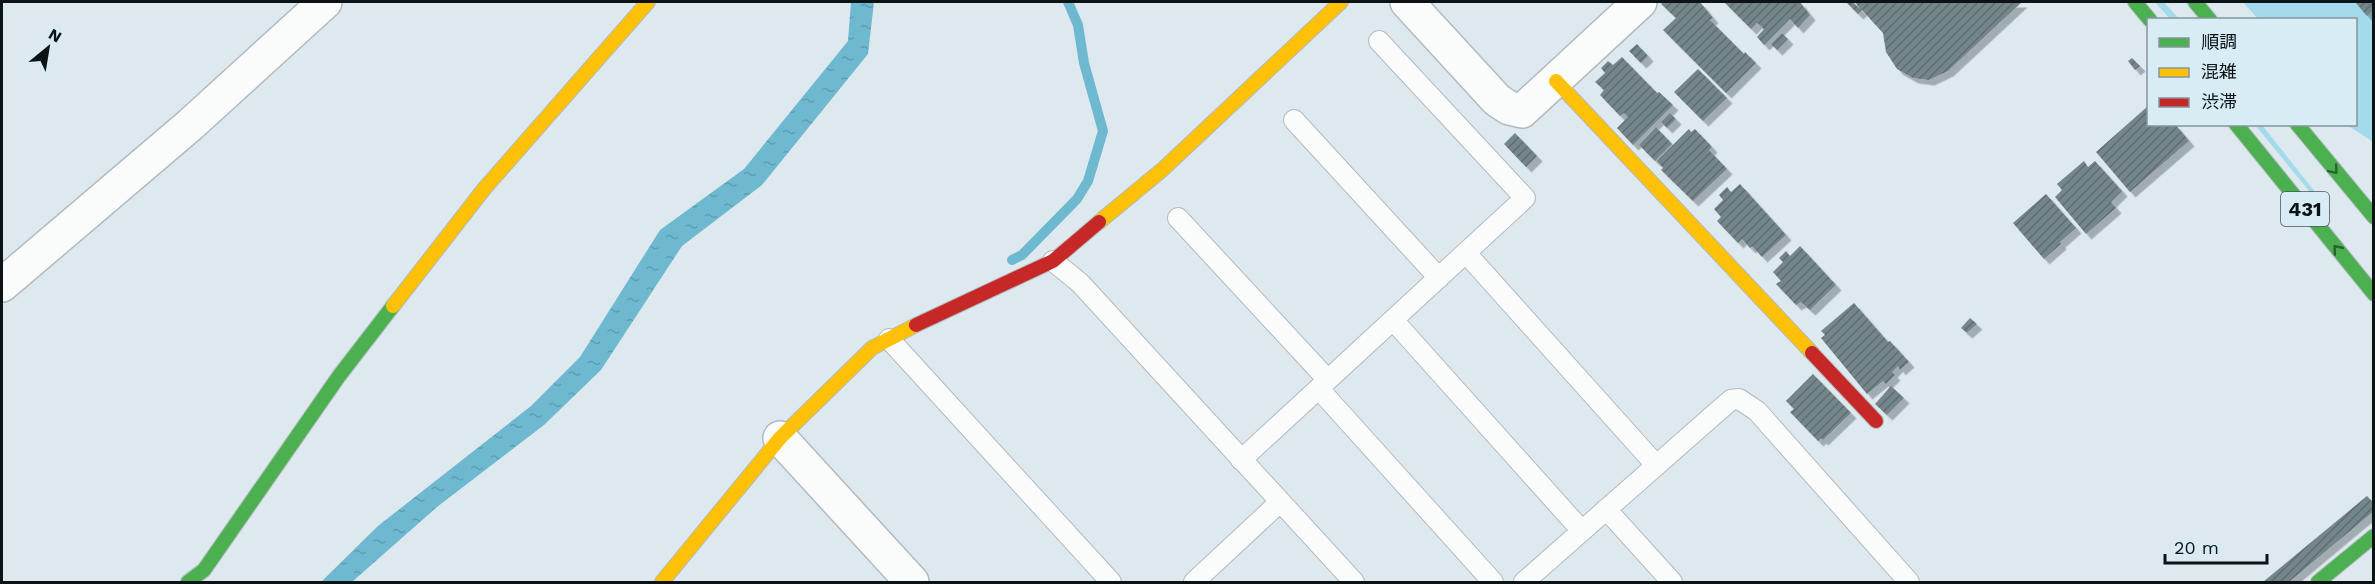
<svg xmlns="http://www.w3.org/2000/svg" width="2375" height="584" font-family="'Work Sans','Noto Sans JP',sans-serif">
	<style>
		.green { fill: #a4dbec }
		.water { fill: url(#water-ripples) }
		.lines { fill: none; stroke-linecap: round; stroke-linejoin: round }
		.stream { stroke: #6eb9cf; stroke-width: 10 }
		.building { fill: url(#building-hatch); filter: url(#shadow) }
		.lane-casing { stroke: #b2bbbf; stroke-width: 22 }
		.street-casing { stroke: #b2bbbf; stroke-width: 36 }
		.fast-casing { stroke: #b2bbbf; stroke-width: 16 }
		.slow-casing { stroke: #b2bbbf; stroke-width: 16 }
		.jam-casing { stroke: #b2bbbf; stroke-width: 16 }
		.lane { stroke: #fafcfc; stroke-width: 20 }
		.street { stroke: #fafcfc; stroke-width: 33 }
		.fast { stroke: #4caf50; stroke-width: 14 }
		.slow { stroke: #ffc107; stroke-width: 14 }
		.jam { stroke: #c62828; stroke-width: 14 }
		.oneway { stroke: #2c6132 }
		.labels { text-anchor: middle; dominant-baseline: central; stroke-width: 6; stroke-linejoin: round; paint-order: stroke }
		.shield { fill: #d7ecf4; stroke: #485458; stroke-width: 1.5 }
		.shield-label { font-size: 20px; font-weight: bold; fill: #0b1315 }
	</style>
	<defs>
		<pattern id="water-ripples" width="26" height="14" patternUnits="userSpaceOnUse" patternTransform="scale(1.5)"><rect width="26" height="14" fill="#6eb9cf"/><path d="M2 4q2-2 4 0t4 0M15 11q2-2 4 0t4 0" fill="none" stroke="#5e9eb1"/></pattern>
		<pattern id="building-hatch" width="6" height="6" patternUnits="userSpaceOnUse" patternTransform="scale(1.5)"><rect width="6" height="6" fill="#75868b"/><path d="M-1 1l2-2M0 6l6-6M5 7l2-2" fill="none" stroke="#5e6c70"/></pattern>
		<filter id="shadow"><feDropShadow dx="5.5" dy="5.5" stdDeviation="0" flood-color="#0004"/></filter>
	</defs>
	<rect width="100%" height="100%" fill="#dde9ee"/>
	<!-- green -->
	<path class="green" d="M 2155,2 L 2164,2 L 2179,19 L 2170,19 Z
		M 2243,2 L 2373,2 L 2373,142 L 2347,125 L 2356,124 L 2356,20 L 2258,19 Z
		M 2255,125 L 2262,125 L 2331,212 L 2328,214 Z"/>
	<!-- water -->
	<path class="water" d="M 851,2 L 874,2 L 868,54 L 762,185 L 682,246 L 601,370 L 544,425 L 437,507 L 352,582 L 321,582 L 378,526 L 531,406 L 580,357 L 660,230 L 744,169 L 848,41 Z"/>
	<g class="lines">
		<!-- stream -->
		<path class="stream" d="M 1012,260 L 1022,255 L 1077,199 L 1088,181 L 1103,131 L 1084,63 L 1078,25 L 1068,2"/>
	</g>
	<!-- building -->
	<path class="building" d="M 1664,2 L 1700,2 L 1713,18 L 1710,20 L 1744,54 L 1745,52 L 1756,63 L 1726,93 L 1663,30 L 1676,18 L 1661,4 Z
		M 1724,2 L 1800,2 L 1810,15 L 1798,28 L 1790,19 L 1764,45 L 1757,37 L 1764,29 L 1757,23 L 1751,29 Z
		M 1846,2 L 1853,2 L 1860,9 L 1855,2 L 2022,2 L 1948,71 L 1929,80 L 1913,78 L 1897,69 L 1886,52 L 1883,33 L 1862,10 L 1858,14 Z
		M 2355,2 L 2374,2 L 2374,10 L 2367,16 Z
		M 1782,33 L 1788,39 L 1777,50 L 1771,44 Z
		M 1637,44 L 1648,56 L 1641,63 L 1629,51 Z
		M 1622,57 L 1657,93 L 1659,92 L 1673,105 L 1633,145 L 1617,128 L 1628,117 L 1624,113 L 1620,116 L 1600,95 L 1604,90 L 1595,82 L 1605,73 L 1601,68 L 1608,61 L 1613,65 Z
		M 2132,58 L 2140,66 L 2135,70 L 2128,61 Z
		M 1698,69 L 1727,98 L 1703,121 L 1674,92 Z
		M 2148,106 L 2148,124 L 2175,124 L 2189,141 L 2130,192 L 2096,152 Z
		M 1670,113 L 1676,119 L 1667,128 L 1661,122 Z
		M 1656,127 L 1672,144 L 1655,161 L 1639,145 Z
		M 1689,129 L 1691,132 L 1695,129 L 1712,147 L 1709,150 L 1727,169 L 1693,201 L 1661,170 L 1663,168 L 1657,161 Z
		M 1515,133 L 1537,156 L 1526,167 L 1504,144 Z
		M 2084,161 L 2088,167 L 2095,161 L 2122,191 L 2111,202 L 2116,208 L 2086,234 L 2055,197 L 2062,190 L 2057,184 Z
		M 1740,184 L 1786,235 L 1762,257 L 1752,246 L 1750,248 L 1742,239 L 1738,243 L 1717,221 L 1721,217 L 1714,209 L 1723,200 L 1719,195 L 1727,187 L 1731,192 Z
		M 2046,194 L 2076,228 L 2060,242 L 2061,244 L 2044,259 L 2013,223 Z
		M 1800,246 L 1836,285 L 1810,310 L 1801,302 L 1796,305 L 1776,284 L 1781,281 L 1773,272 L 1783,262 L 1779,258 L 1786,251 L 1790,256 Z
		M 1854,303 L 1888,342 L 1890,341 L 1909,362 L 1900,370 L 1898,366 L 1892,372 L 1895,375 L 1886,384 L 1883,381 L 1867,394 L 1821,338 L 1825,335 L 1821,331 Z
		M 1970,318 L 1977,324 L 1967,333 L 1961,328 Z
		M 1813,374 L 1851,413 L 1823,440 L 1821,438 L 1818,441 L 1790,412 L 1794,409 L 1786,401 Z
		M 1891,386 L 1904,398 L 1887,415 L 1875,404 Z
		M 2367,496 L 2374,503 L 2374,511 L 2289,582 L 2263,582 Z"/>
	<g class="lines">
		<defs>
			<path id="lane" d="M 1294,120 L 1439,278
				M 1178,218 L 1328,380
				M 1466,253 L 1656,465
				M 1053,261 L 1080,283 L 1354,582
				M 1393,320 L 1582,531
				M 889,339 L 1111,582
				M 1319,389 L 1493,582
				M 1241,460 L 1525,198 L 1379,41
				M 1606,509 L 1672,582
				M 1194,582 L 1280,502
				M 1524,582 L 1717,412 L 1731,400 L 1739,399 L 1757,411 L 1909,582"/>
			<path id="street" d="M 1407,2 L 1497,100 L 1509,108 L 1522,111 L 1640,2
				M 2,285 L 190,125 L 325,2
				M 780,438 L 912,582"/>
			<path id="fast" d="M 2135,2 L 2150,20
				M 2195,2 L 2210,20
				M 2236,124 L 2374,294
				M 2297,124 L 2374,217
				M 188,582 L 204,570 L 339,376 L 393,306
				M 2318,582 L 2374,536"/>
			<path id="slow" d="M 1556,81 L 1812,353
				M 1099,222 L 1162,170 L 1341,2
				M 393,306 L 484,189 L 648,2
				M 662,582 L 780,438 L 872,348 L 916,325"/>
			<path id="jam" d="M 916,325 L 1053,261 L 1099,222
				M 1812,353 L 1876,421"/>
		</defs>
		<!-- lane casing -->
		<use href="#lane" class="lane-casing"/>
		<!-- street casing -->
		<use href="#street" class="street-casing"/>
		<!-- fast casing -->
		<use href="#fast" class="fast-casing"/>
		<!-- slow casing -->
		<use href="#slow" class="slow-casing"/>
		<!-- jam casing -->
		<use href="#jam" class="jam-casing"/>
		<!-- lane -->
		<use href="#lane" class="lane"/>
		<!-- street -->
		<use href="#street" class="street"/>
		<!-- fast -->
		<use href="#fast" class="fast"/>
		<!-- slow -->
		<use href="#slow" class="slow"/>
		<!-- jam -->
		<use href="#jam" class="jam"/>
	</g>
	<!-- one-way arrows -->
	<defs><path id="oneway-chevron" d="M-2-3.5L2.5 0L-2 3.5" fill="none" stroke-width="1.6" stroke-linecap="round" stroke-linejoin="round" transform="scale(1.5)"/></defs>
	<g class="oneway">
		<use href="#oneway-chevron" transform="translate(2334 170) rotate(50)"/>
		<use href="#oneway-chevron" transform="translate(2337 249) rotate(-129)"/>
	</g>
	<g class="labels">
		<!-- shield labels -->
		<rect class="shield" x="2281" y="192" width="48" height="34" rx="4.5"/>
		<g class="shield-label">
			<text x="2305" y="209">431</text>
		</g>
	</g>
	<!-- border -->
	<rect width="2375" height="584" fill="none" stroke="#0b1315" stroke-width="6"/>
	<!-- legend -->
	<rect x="2147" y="18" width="210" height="108" fill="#d7ecf4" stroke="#85959b" stroke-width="1.5"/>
	<rect x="2159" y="38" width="30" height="9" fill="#4caf50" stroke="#85959b" stroke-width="1.5"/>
	<text x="2201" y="48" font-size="18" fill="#0b1315">順調</text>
	<rect x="2159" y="68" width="30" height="9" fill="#ffc107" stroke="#85959b" stroke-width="1.5"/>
	<text x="2201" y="78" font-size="18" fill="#0b1315">混雑</text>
	<rect x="2159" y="98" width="30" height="9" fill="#c62828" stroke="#85959b" stroke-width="1.5"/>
	<text x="2201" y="108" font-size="18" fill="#0b1315">渋滞</text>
	<!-- north arrow -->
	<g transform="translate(48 48) rotate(30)" stroke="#d7ecf4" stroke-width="4.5" paint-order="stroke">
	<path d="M0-4.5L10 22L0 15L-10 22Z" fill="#0b1315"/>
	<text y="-9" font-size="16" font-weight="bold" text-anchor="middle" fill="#0b1315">N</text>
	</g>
	<!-- scale -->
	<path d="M2165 554v9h102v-9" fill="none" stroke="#0b1315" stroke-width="3"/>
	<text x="2174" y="554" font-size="18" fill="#0b1315" stroke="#d7ecf4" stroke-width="4.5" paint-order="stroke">20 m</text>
</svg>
